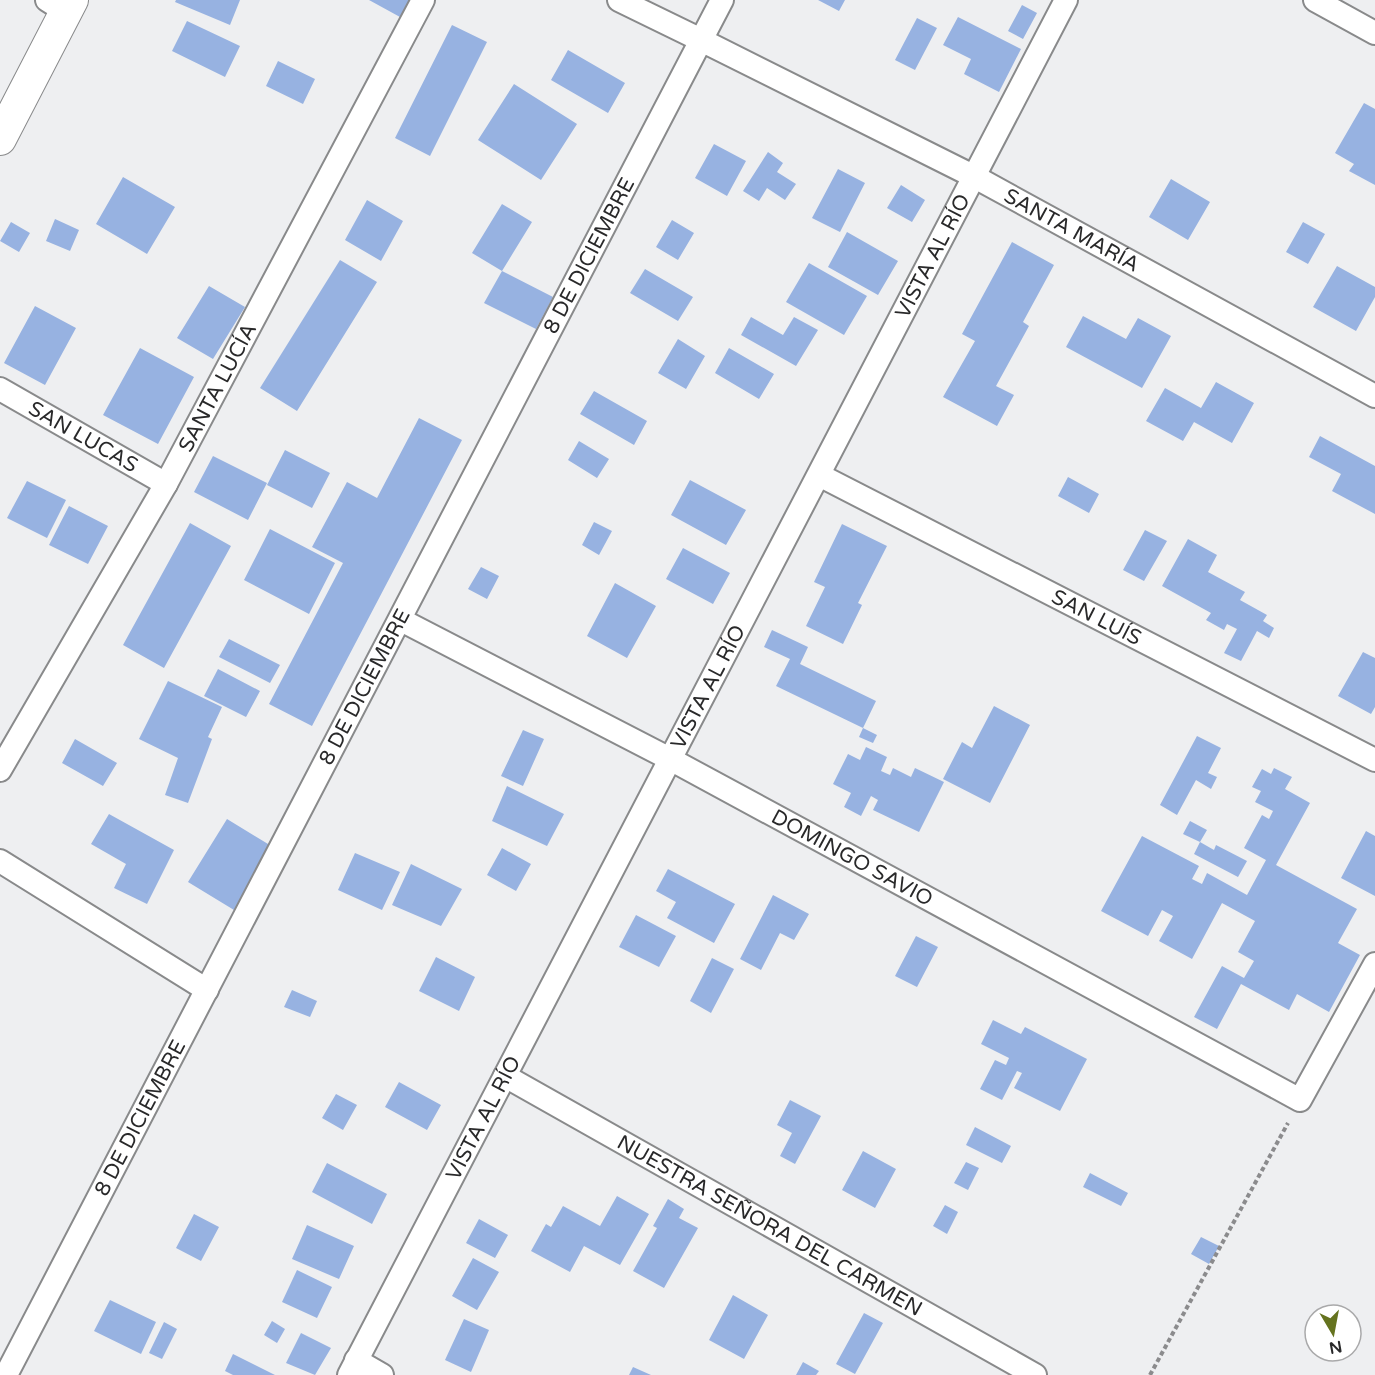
<svg xmlns="http://www.w3.org/2000/svg" width="1375" height="1375" font-family="'Varela Round',sans-serif">
	<style>
		.building { fill: #97b2e1 }
		.lines { fill: none; stroke-linecap: round; stroke-linejoin: round }
		.street-casing { stroke: #898a8b; stroke-width: 26 }
		.secondary-casing { stroke: #898a8b; stroke-width: 34 }
		.path { stroke: #8b8b8d; stroke-width: 4; stroke-dasharray: 4.5 3; stroke-linecap: butt }
		.street { stroke: #fff; stroke-width: 22 }
		.secondary { stroke: #fff; stroke-width: 32 }
		.labels { text-anchor: middle; dominant-baseline: central; stroke-width: 6; stroke-linejoin: round; paint-order: stroke }
		.street-label { font-size: 21px; fill: #29292a; stroke: #fff }
	</style>
	<rect width="100%" height="100%" fill="#eeeff1"/>
	<!-- building -->
	<path class="building" d="M 176,0 L 240,0 L 230,25 L 175,2 Z
		M 369,0 L 410,0 L 400,17 Z
		M 818,0 L 845,0 L 839,11 Z
		M 1022,5 L 1037,13 L 1023,39 L 1008,31 Z
		M 958,17 L 1021,49 L 999,92 L 964,74 L 971,59 L 943,45 Z
		M 917,18 L 937,28 L 915,70 L 895,60 Z
		M 187,21 L 240,46 L 225,77 L 172,51 Z
		M 452,25 L 487,42 L 430,156 L 395,138 Z
		M 568,50 L 625,83 L 608,113 L 551,80 Z
		M 278,61 L 315,79 L 303,104 L 266,86 Z
		M 514,84 L 577,124 L 541,180 L 478,140 Z
		M 1364,103 L 1375,109 L 1375,185 L 1349,171 L 1354,164 L 1335,153 Z
		M 714,144 L 746,161 L 727,196 L 695,178 Z
		M 768,152 L 783,163 L 777,172 L 796,184 L 785,200 L 767,188 L 759,201 L 743,191 Z
		M 838,169 L 865,183 L 840,232 L 812,218 Z
		M 123,177 L 175,207 L 147,254 L 96,224 Z
		M 1171,179 L 1210,202 L 1188,240 L 1149,217 Z
		M 901,185 L 925,200 L 912,222 L 887,208 Z
		M 367,200 L 403,221 L 381,261 L 345,240 Z
		M 502,204 L 532,222 L 502,271 L 553,297 L 536,329 L 484,303 L 502,271 L 472,253 Z
		M 55,219 L 79,230 L 70,251 L 46,241 Z
		M 672,220 L 694,233 L 678,260 L 656,247 Z
		M 11,222 L 30,233 L 19,252 L 0,241 Z
		M 1303,222 L 1325,234 L 1308,264 L 1286,252 Z
		M 847,232 L 898,261 L 878,295 L 828,267 Z
		M 1012,242 L 1054,265 L 1023,322 L 1029,326 L 996,386 L 1014,395 L 997,426 L 943,397 L 975,341 L 962,334 Z
		M 340,260 L 377,282 L 297,411 L 260,388 Z
		M 809,263 L 867,296 L 844,335 L 786,302 Z
		M 1337,266 L 1375,287 L 1375,297 L 1356,331 L 1313,307 Z
		M 645,269 L 693,297 L 678,321 L 630,293 Z
		M 209,286 L 245,307 L 213,359 L 177,338 Z
		M 35,306 L 76,328 L 45,385 L 4,363 Z
		M 1083,316 L 1126,339 L 1138,318 L 1171,336 L 1142,388 L 1066,347 Z
		M 751,317 L 783,335 L 794,317 L 818,330 L 796,366 L 741,335 Z
		M 678,339 L 705,356 L 686,389 L 658,373 Z
		M 140,348 L 194,377 L 158,444 L 103,415 Z
		M 729,348 L 774,374 L 759,399 L 715,373 Z
		M 1216,382 L 1254,403 L 1232,443 L 1194,422 L 1183,441 L 1146,421 L 1165,388 L 1201,408 Z
		M 594,391 L 647,421 L 634,445 L 580,414 Z
		M 419,418 L 462,440 L 312,726 L 269,704 L 343,563 L 312,547 L 347,482 L 377,498 Z
		M 1320,436 L 1375,466 L 1375,514 L 1332,491 L 1341,474 L 1309,457 Z
		M 579,441 L 609,459 L 597,478 L 568,460 Z
		M 285,450 L 330,473 L 312,508 L 267,485 Z
		M 213,456 L 267,483 L 248,520 L 194,492 Z
		M 1068,477 L 1099,494 L 1089,513 L 1058,496 Z
		M 690,480 L 746,510 L 726,545 L 671,515 Z
		M 27,481 L 66,500 L 47,538 L 7,518 Z
		M 69,506 L 108,526 L 88,564 L 49,545 Z
		M 594,522 L 612,531 L 599,555 L 582,545 Z
		M 190,523 L 231,546 L 164,668 L 123,645 Z
		M 842,524 L 887,546 L 858,603 L 862,605 L 843,644 L 806,626 L 825,587 L 814,582 Z
		M 270,529 L 335,563 L 309,614 L 244,580 Z
		M 1145,530 L 1167,541 L 1144,581 L 1123,570 Z
		M 1188,539 L 1217,555 L 1208,572 L 1245,592 L 1240,600 L 1267,615 L 1263,621 L 1274,628 L 1269,638 L 1257,631 L 1241,661 L 1224,653 L 1237,629 L 1227,624 L 1224,630 L 1206,620 L 1211,613 L 1162,586 Z
		M 683,548 L 730,573 L 713,604 L 666,579 Z
		M 481,567 L 499,576 L 487,599 L 468,589 Z
		M 615,583 L 656,606 L 627,658 L 587,636 Z
		M 772,630 L 808,647 L 800,664 L 876,701 L 863,728 L 877,735 L 873,743 L 859,737 L 863,728 L 776,686 L 790,659 L 764,647 Z
		M 229,639 L 280,665 L 270,683 L 219,657 Z
		M 1363,652 L 1375,658 L 1375,707 L 1371,714 L 1338,696 Z
		M 218,669 L 260,691 L 246,717 L 204,696 Z
		M 168,681 L 222,707 L 208,737 L 212,739 L 188,803 L 165,795 L 178,758 L 139,739 Z
		M 994,706 L 1030,725 L 990,803 L 943,779 L 962,742 L 972,748 Z
		M 523,730 L 544,739 L 523,786 L 501,776 Z
		M 1197,736 L 1221,748 L 1208,773 L 1217,777 L 1211,789 L 1196,780 L 1177,815 L 1160,805 Z
		M 75,739 L 117,763 L 103,786 L 62,763 Z
		M 866,747 L 887,757 L 881,771 L 890,775 L 893,768 L 911,777 L 915,768 L 944,782 L 919,832 L 873,810 L 878,800 L 871,796 L 861,816 L 844,807 L 851,793 L 833,784 L 848,754 L 860,760 Z
		M 1274,768 L 1292,777 L 1285,789 L 1310,803 L 1276,865 L 1357,909 L 1338,943 L 1360,955 L 1329,1012 L 1297,994 L 1289,1010 L 1241,984 L 1217,1029 L 1194,1017 L 1222,966 L 1244,978 L 1254,961 L 1238,952 L 1255,921 L 1222,903 L 1192,959 L 1159,941 L 1173,916 L 1162,910 L 1148,936 L 1101,911 L 1142,836 L 1199,866 L 1192,879 L 1202,884 L 1207,873 L 1247,895 L 1266,860 L 1244,848 L 1262,815 L 1269,819 L 1273,811 L 1255,802 L 1261,791 L 1252,787 L 1262,769 L 1271,774 Z
		M 507,786 L 564,814 L 547,846 L 492,821 Z
		M 109,814 L 174,850 L 147,904 L 114,888 L 126,864 L 91,844 Z
		M 227,819 L 273,847 L 234,910 L 188,882 Z
		M 1190,821 L 1207,830 L 1200,842 L 1183,834 Z
		M 1366,831 L 1375,836 L 1375,896 L 1341,878 Z
		M 1200,842 L 1214,850 L 1216,845 L 1247,861 L 1238,877 L 1194,854 Z
		M 502,848 L 531,864 L 516,891 L 487,875 Z
		M 355,853 L 400,872 L 382,910 L 338,890 Z
		M 411,864 L 462,889 L 441,926 L 392,905 Z
		M 668,869 L 735,904 L 714,943 L 667,918 L 676,902 L 656,891 Z
		M 773,895 L 809,914 L 794,940 L 780,933 L 761,970 L 740,959 Z
		M 636,915 L 676,936 L 659,967 L 619,947 Z
		M 916,936 L 938,947 L 917,987 L 895,976 Z
		M 436,957 L 475,977 L 459,1011 L 419,991 Z
		M 712,958 L 734,969 L 711,1013 L 690,1001 Z
		M 292,990 L 317,1001 L 310,1017 L 284,1007 Z
		M 993,1020 L 1021,1034 L 1025,1027 L 1087,1059 L 1060,1111 L 1014,1088 L 1022,1073 L 1017,1071 L 1002,1100 L 980,1089 L 995,1060 L 1006,1065 L 1009,1058 L 981,1044 Z
		M 399,1082 L 441,1105 L 427,1130 L 385,1107 Z
		M 336,1094 L 357,1105 L 343,1130 L 322,1118 Z
		M 790,1100 L 821,1116 L 795,1164 L 780,1156 L 792,1133 L 777,1125 Z
		M 975,1127 L 1011,1146 L 1002,1163 L 966,1145 Z
		M 863,1151 L 896,1169 L 875,1208 L 842,1190 Z
		M 966,1162 L 979,1168 L 968,1190 L 954,1183 Z
		M 327,1163 L 387,1194 L 372,1224 L 312,1192 Z
		M 1090,1173 L 1128,1193 L 1121,1206 L 1083,1187 Z
		M 617,1196 L 649,1214 L 620,1265 L 584,1246 L 570,1272 L 531,1251 L 546,1224 L 551,1227 L 563,1206 L 600,1226 Z
		M 668,1199 L 684,1209 L 679,1218 L 698,1228 L 664,1288 L 633,1271 L 657,1228 L 653,1226 Z
		M 945,1205 L 958,1212 L 947,1234 L 933,1226 Z
		M 194,1214 L 219,1227 L 201,1261 L 176,1248 Z
		M 479,1219 L 508,1235 L 495,1258 L 466,1243 Z
		M 307,1225 L 354,1246 L 339,1279 L 292,1259 Z
		M 1201,1237 L 1219,1246 L 1209,1264 L 1191,1254 Z
		M 473,1258 L 499,1272 L 477,1310 L 452,1296 Z
		M 297,1270 L 332,1287 L 317,1318 L 282,1302 Z
		M 733,1295 L 768,1315 L 744,1359 L 709,1340 Z
		M 110,1300 L 156,1322 L 141,1354 L 94,1331 Z
		M 864,1313 L 883,1323 L 855,1374 L 836,1364 Z
		M 464,1319 L 489,1330 L 471,1372 L 445,1360 Z
		M 272,1321 L 285,1329 L 277,1343 L 264,1335 Z
		M 164,1322 L 177,1329 L 162,1359 L 149,1353 Z
		M 301,1333 L 331,1348 L 315,1375 L 286,1363 Z
		M 233,1354 L 275,1375 L 233,1375 L 225,1371 Z
		M 803,1362 L 819,1371 L 816,1375 L 796,1375 Z
		M 633,1367 L 651,1375 L 629,1375 Z"/>
	<g class="lines">
		<defs>
			<g id="street">
				<path d="M 47,0 L 66,12"/>
				<path id="s1" d="M 619,0 L 701,40 L 975,177 L 1375,396"/>
				<path d="M 1315,0 L 1375,33"/>
				<path id="s2" d="M 0,389 L 166,484"/>
				<path id="s3" d="M 819,475 L 1375,760"/>
				<path id="s4" d="M 401,620 L 670,759 L 1300,1100 L 1375,964"/>
				<path id="s5" d="M 0,770 L 166,484 L 423,0"/>
				<path d="M 0,861 L 207,990"/>
				<path id="s6" d="M 505,1076 L 1035,1375"/>
				<path d="M 356,1360 L 382,1375"/>
				<path id="s7" d="M 6,1375 L 722,0"/>
				<path id="s8" d="M 349,1375 L 1066,0"/>
			</g>
			<path id="secondary" d="M 0,139 L 72,0"/>
		</defs>
		<!-- street casing -->
		<use href="#street" class="street-casing"/>
		<!-- secondary casing -->
		<use href="#secondary" class="secondary-casing"/>
		<!-- path -->
		<path class="path" d="M 1150,1375 L 1288,1123"/>
		<!-- street -->
		<use href="#street" class="street"/>
		<!-- secondary -->
		<use href="#secondary" class="secondary"/>
	</g>
	<g class="labels">
		<!-- street labels -->
		<g class="street-label">
			<text stroke="none"><textPath href="#s1" startOffset="508">SANTA MARÍA</textPath></text>
			<text stroke="none"><textPath href="#s7" startOffset="1262">8 DE DICIEMBRE</textPath></text>
			<text stroke="none"><textPath href="#s8" startOffset="1262">VISTA AL RÍO</textPath></text>
			<text stroke="none"><textPath href="#s5" startOffset="440">SANTA LUCÍA</textPath></text>
			<text stroke="none"><textPath href="#s2" startOffset="96">SAN LUCAS</textPath></text>
			<text stroke="none"><textPath href="#s3" startOffset="312">SAN LUÍS</textPath></text>
			<text stroke="none"><textPath href="#s7" startOffset="776">8 DE DICIEMBRE</textPath></text>
			<text stroke="none"><textPath href="#s8" startOffset="776">VISTA AL RÍO</textPath></text>
			<text stroke="none"><textPath href="#s4" startOffset="510">DOMINGO SAVIO</textPath></text>
			<text stroke="none"><textPath href="#s8" startOffset="290">VISTA AL RÍO</textPath></text>
			<text stroke="none"><textPath href="#s7" startOffset="290">8 DE DICIEMBRE</textPath></text>
			<text stroke="none"><textPath href="#s6" startOffset="304">NUESTRA SEÑORA DEL CARMEN</textPath></text>
		</g>
	</g>
	<!-- north arrow -->
	<g transform="translate(1333 1333) rotate(170)"><circle r="28" fill="#ffffff" stroke="#a9a9aa" stroke-width="1.5"/>
	<path d="M0-4.5L10 22L0 15L-10 22Z" fill="#65731f"/>
	<text y="-9" font-size="16" font-weight="bold" text-anchor="middle" fill="#29292a">N</text>
	</g>
</svg>
